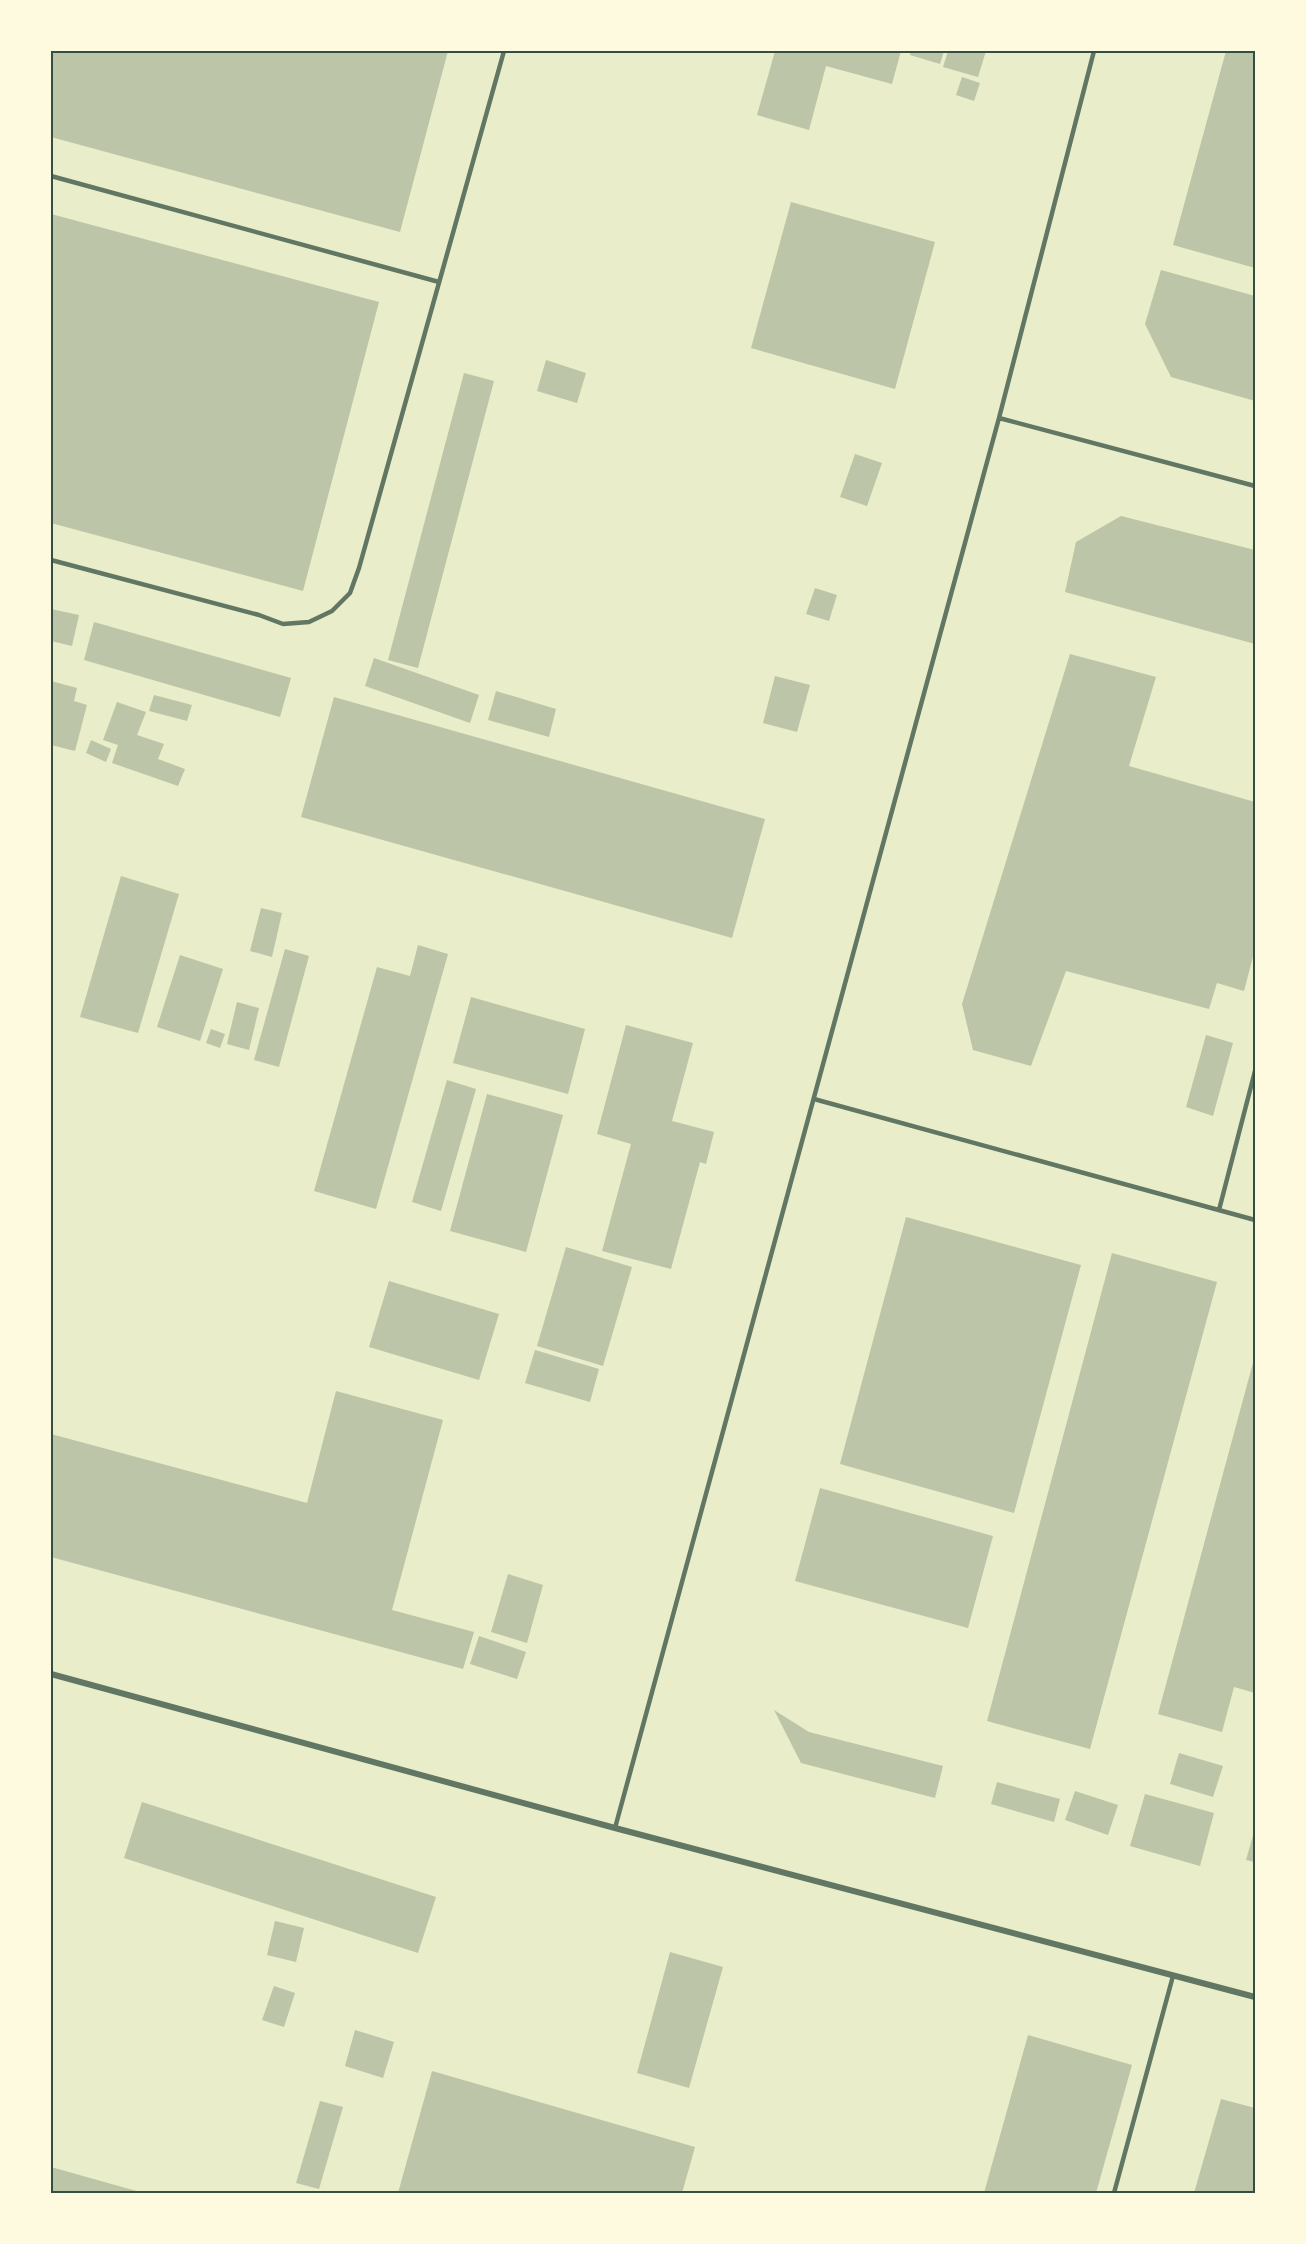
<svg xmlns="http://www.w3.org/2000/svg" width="1306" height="2244" font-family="'Sofia Sans Condensed',sans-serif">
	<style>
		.building { fill: #bcc5a7 }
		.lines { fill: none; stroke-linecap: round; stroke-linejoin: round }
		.service { stroke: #617663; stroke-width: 4.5 }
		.minor { stroke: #617663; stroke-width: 6 }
		.neatline { fill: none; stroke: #344e41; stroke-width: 2 }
	</style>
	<rect width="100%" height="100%" fill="#e9edc9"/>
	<!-- building -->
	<path class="building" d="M 51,51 L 448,51 L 400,232 L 51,137 Z
		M 775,51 L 901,51 L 892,84 L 826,66 L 809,130 L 757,115 Z
		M 911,51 L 944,51 L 940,64 L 910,55 Z
		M 948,51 L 986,51 L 978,77 L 943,67 Z
		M 1226,51 L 1255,51 L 1255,268 L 1173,245 Z
		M 962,77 L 980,83 L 974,101 L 956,95 Z
		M 791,202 L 935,242 L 895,389 L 751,348 Z
		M 51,214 L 379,302 L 303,591 L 51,523 Z
		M 1161,270 L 1255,296 L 1255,401 L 1171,377 L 1145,324 Z
		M 546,360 L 586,373 L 577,403 L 537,391 Z
		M 464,373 L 494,381 L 418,668 L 388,660 Z
		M 855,454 L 882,463 L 867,506 L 840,497 Z
		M 1121,516 L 1255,550 L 1255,644 L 1065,592 L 1076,542 Z
		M 815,588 L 837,595 L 829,621 L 806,614 Z
		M 51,609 L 79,615 L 72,646 L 51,641 Z
		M 94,622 L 291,678 L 280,717 L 84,660 Z
		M 1070,654 L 1156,677 L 1129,766 L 1255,802 L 1255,949 L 1244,991 L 1217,983 L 1209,1009 L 1066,971 L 1031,1066 L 973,1050 L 962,1004 Z
		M 374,658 L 479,695 L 470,723 L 365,686 Z
		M 775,676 L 810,685 L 797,732 L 763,723 Z
		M 51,681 L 77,688 L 74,701 L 87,705 L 75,751 L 51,745 Z
		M 496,691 L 556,709 L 549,737 L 488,720 Z
		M 154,695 L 192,705 L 187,721 L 149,711 Z
		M 334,697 L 765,819 L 732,938 L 301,817 Z
		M 117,702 L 146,712 L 137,735 L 164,744 L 158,759 L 185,769 L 178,786 L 112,763 L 118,745 L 103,740 Z
		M 91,740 L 111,749 L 106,762 L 86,753 Z
		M 121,876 L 179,894 L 138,1033 L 80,1017 Z
		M 261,908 L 282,913 L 272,957 L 250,951 Z
		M 418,945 L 448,954 L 376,1209 L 314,1191 L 377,967 L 410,976 Z
		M 285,949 L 309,956 L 279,1067 L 254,1060 Z
		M 180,955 L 223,969 L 200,1041 L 157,1027 Z
		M 471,997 L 585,1029 L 568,1094 L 453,1063 Z
		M 237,1002 L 259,1008 L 249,1050 L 227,1044 Z
		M 626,1025 L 693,1043 L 672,1121 L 714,1132 L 706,1164 L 700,1162 L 671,1269 L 602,1251 L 631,1144 L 597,1134 Z
		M 211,1029 L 225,1034 L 220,1048 L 206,1043 Z
		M 1206,1035 L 1233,1043 L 1213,1116 L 1186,1107 Z
		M 447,1080 L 476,1089 L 441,1211 L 412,1202 Z
		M 487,1094 L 563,1115 L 526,1252 L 450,1231 Z
		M 906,1217 L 1081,1265 L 1014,1513 L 840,1464 Z
		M 566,1247 L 632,1267 L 603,1366 L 537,1346 Z
		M 1112,1253 L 1217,1282 L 1090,1749 L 987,1721 Z
		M 389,1281 L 499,1314 L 479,1380 L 369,1347 Z
		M 535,1350 L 599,1369 L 590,1402 L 525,1383 Z
		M 1254,1359 L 1255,1693 L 1234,1687 L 1222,1732 L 1158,1714 Z
		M 336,1391 L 443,1420 L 392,1610 L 474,1632 L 463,1669 L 51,1557 L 51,1434 L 307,1503 Z
		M 820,1488 L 993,1536 L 968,1628 L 795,1581 Z
		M 508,1574 L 543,1585 L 527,1643 L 491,1632 Z
		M 479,1636 L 526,1652 L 517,1679 L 470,1664 Z
		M 774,1710 L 809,1732 L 943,1766 L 935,1798 L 801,1763 Z
		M 1179,1753 L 1223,1766 L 1213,1797 L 1170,1784 Z
		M 997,1782 L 1060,1799 L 1054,1822 L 991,1804 Z
		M 1075,1791 L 1118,1805 L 1108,1835 L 1065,1820 Z
		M 1145,1794 L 1214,1813 L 1200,1866 L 1130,1846 Z
		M 142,1802 L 436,1897 L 418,1953 L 124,1858 Z
		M 1254,1832 L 1255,1832 L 1255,1862 L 1246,1860 Z
		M 275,1921 L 304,1928 L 296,1962 L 267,1955 Z
		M 670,1952 L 723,1967 L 689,2088 L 637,2073 Z
		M 274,1986 L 295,1993 L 284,2027 L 262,2020 Z
		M 355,2030 L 394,2042 L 383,2078 L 345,2066 Z
		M 1028,2035 L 1132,2065 L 1096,2193 L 984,2193 Z
		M 432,2071 L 695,2147 L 682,2193 L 398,2193 Z
		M 1221,2099 L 1255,2108 L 1255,2193 L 1194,2193 Z
		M 320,2101 L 343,2107 L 319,2189 L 296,2183 Z
		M 51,2167 L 140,2192 L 140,2193 L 51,2193 Z"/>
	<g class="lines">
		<!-- service -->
		<path class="service" d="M 51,176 L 439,282
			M 999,418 L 1255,486
			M 51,560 L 259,615 L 283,624 L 309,622 L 332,611 L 350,593 L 359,568 L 504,51
			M 814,1099 L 1255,1220
			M 1219,1210 L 1255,1071
			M 615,1828 L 999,418 L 1094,51
			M 1114,2193 L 1173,1976"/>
		<!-- minor -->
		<path class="minor" d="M 51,1674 L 615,1828 L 1255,1997"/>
	</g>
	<!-- border -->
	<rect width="1306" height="2244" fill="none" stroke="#fefae0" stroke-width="105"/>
	<rect x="52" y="52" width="1202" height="2140" class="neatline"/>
</svg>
